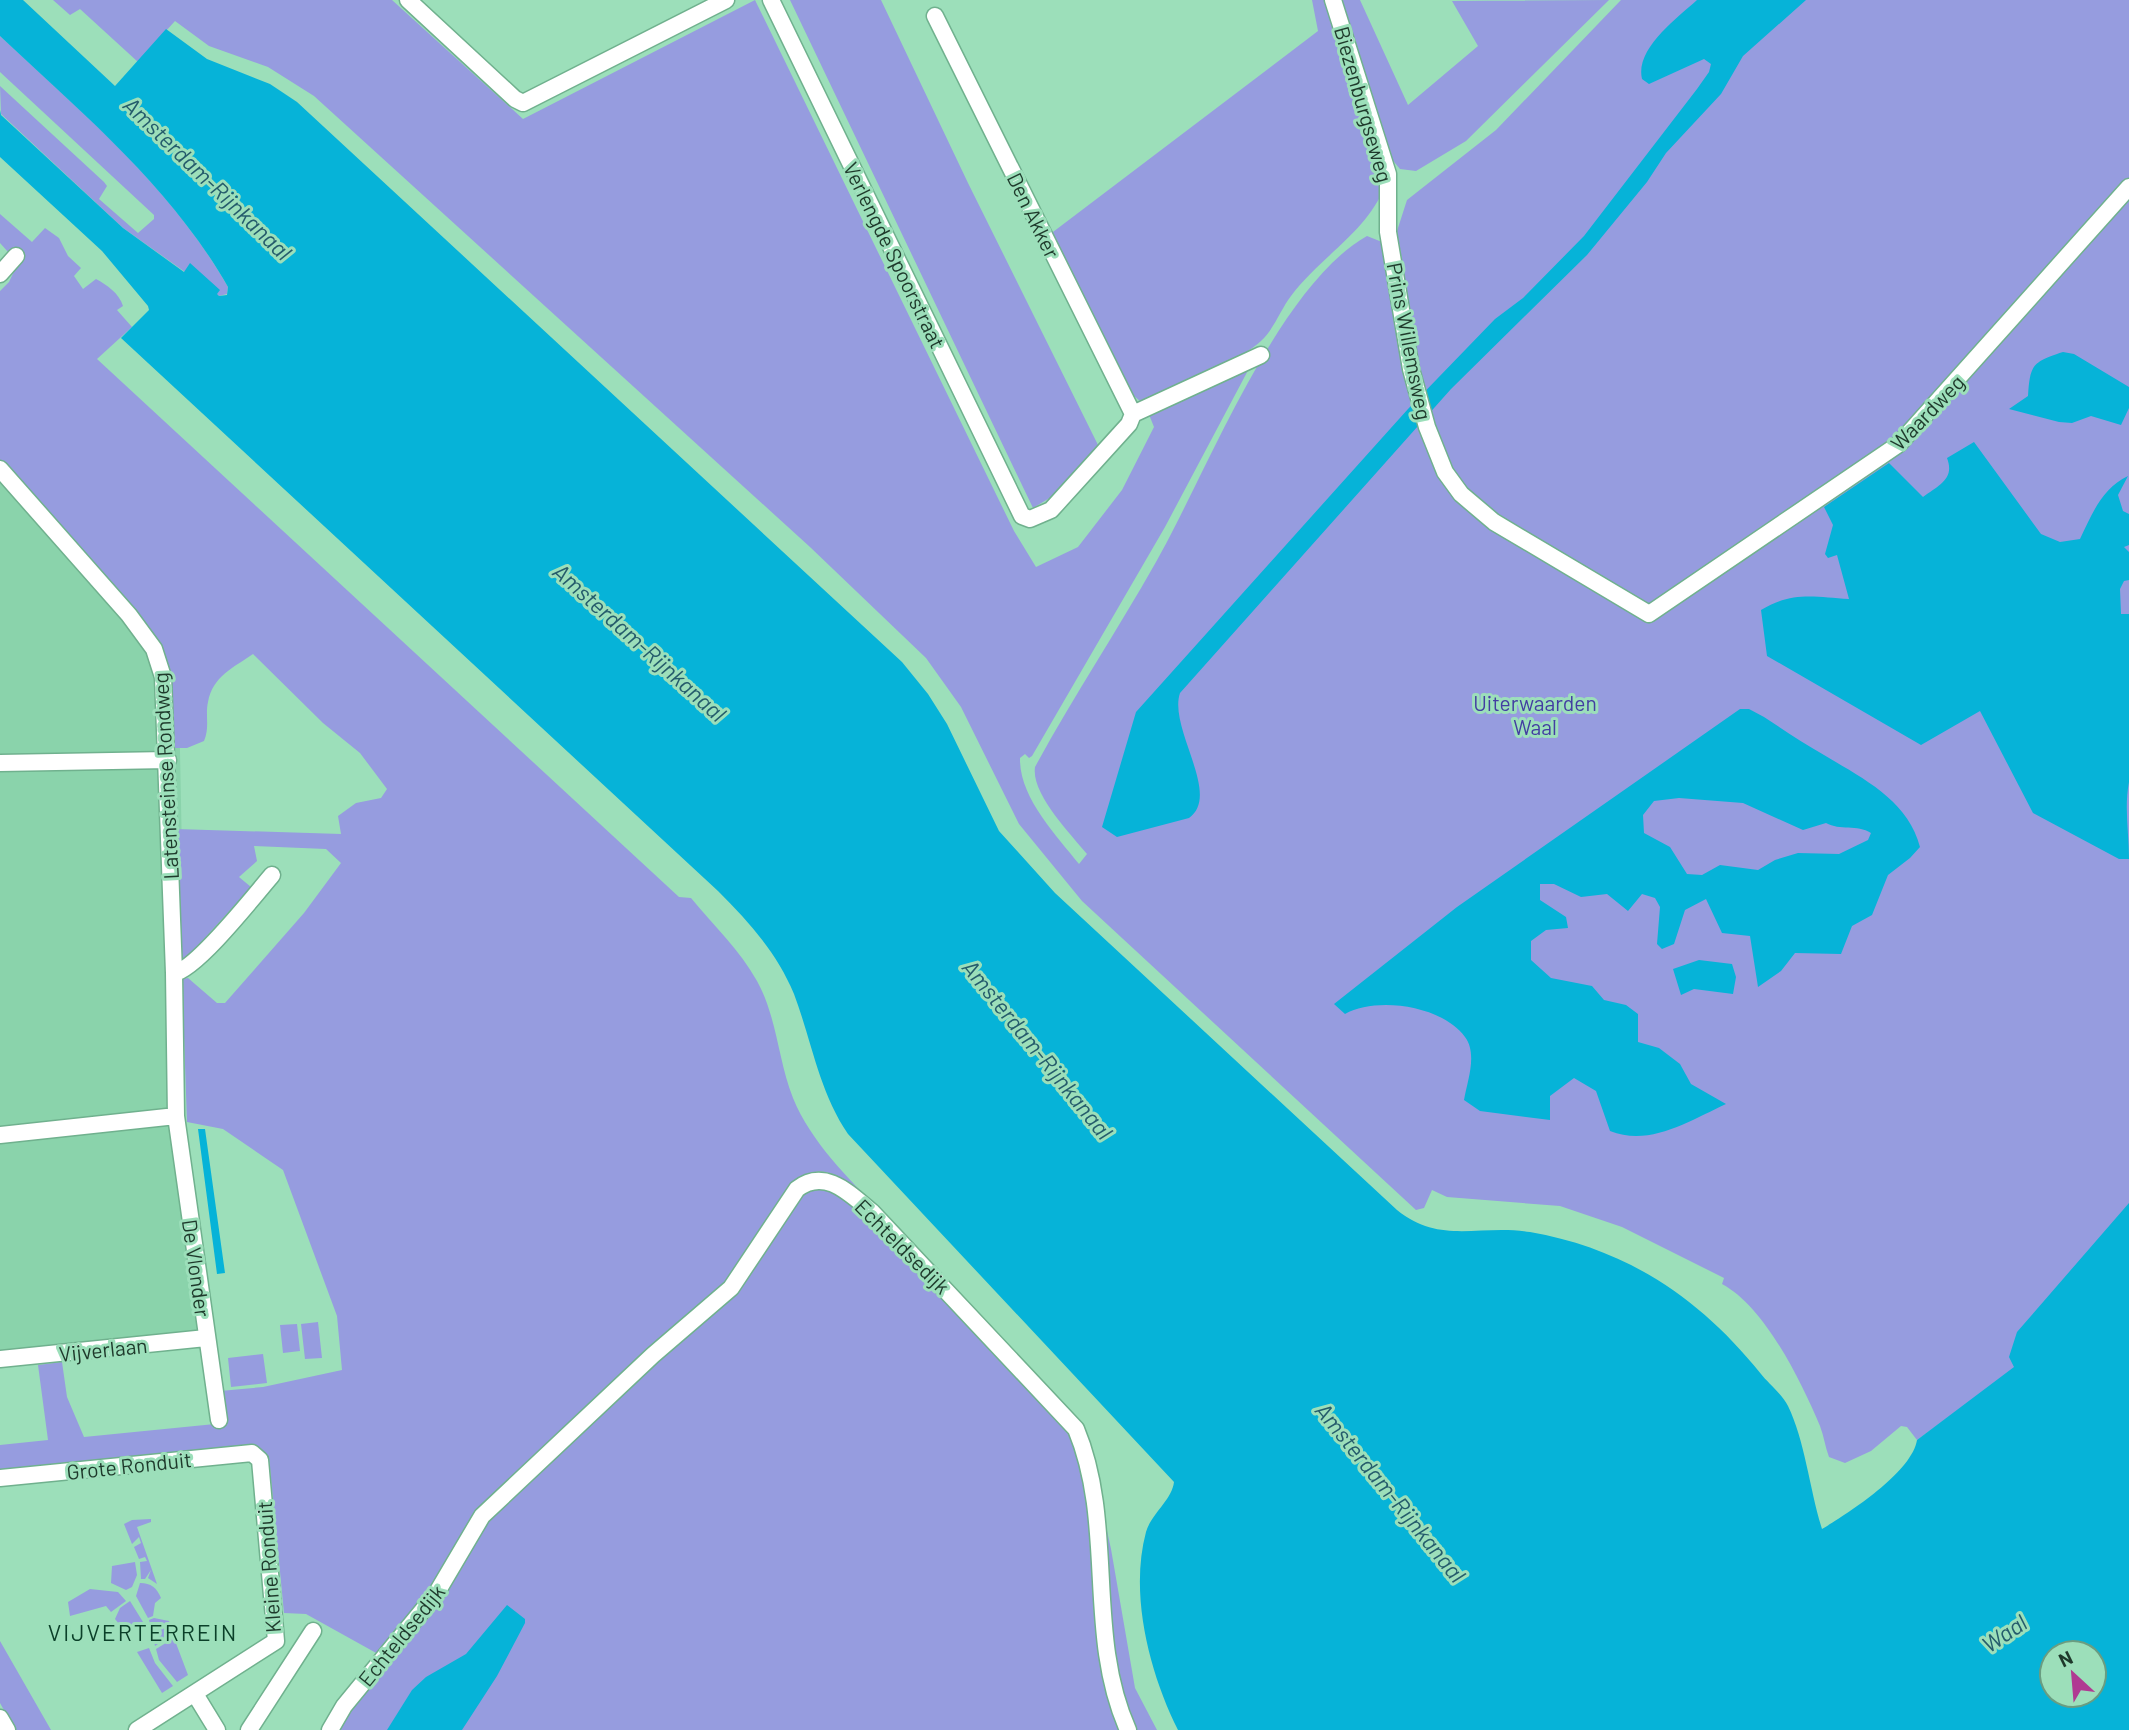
<svg xmlns="http://www.w3.org/2000/svg" width="2129" height="1730" font-family="Barlow,sans-serif">
	<style>
		.built { fill: #8ad3ab }
		.green { fill: #969cdf }
		.water { fill: #06b3d8; fill-rule: evenodd }
		.lines { fill: none; stroke-linecap: round; stroke-linejoin: round }
		.minor-casing { stroke: #70b18e; stroke-width: 19 }
		.minor { stroke: #fff; stroke-width: 16 }
		.labels { text-anchor: middle; dominant-baseline: central; stroke-width: 6; stroke-linejoin: round; paint-order: stroke }
		.street-label { font-size: 21px; fill: #1e392b; stroke: #9cdfba }
		.park-label { font-size: 21px; fill: #433da2; stroke: #9cdfba }
		.water-label { font-size: 23px; font-style: italic; fill: #255c6c; stroke: #9cdfba }
		.neighbourhood-label { font-size: 23px; letter-spacing: 2px; fill: #0b4029; stroke: #9cdfba }
	</style>
	<rect width="100%" height="100%" fill="#9cdfba"/>
	<!-- built -->
	<path class="built" d="M 0,439 L 102,543 L 179,700 L 184,957 L 181,1120 L 205,1329 L 0,1353 Z"/>
	<!-- green -->
	<path class="green" d="M 53,0 L 392,0 L 523,119 L 755,0 L 1014,531 L 1036,567 L 1078,547 L 1122,490 L 1154,427 L 1148,412 L 1253,361 L 1165,527 L 1032,756 L 1029,758 L 1025,754 L 1020,758 C 1019,797 1056,835 1079,864 L 1087,854 C 1071,834 1031,794 1035,767 C 1073,697 1117,631 1156,562 C 1207,472 1278,286 1367,236 L 1382,242 L 1392,266 L 1402,260 L 1397,231 L 1407,200 L 1496,130 L 1621,0 L 2129,0 L 2129,1285 L 1917,1440 L 1907,1427 L 1901,1426 L 1871,1451 L 1845,1463 L 1829,1457 C 1825,1447 1824,1436 1820,1426 C 1801,1381 1765,1307 1722,1284 L 1724,1278 L 1622,1227 L 1560,1206 L 1447,1197 L 1432,1190 L 1424,1208 L 1416,1210 L 1082,901 L 1019,824 L 961,707 L 926,658 L 810,547 L 314,96 L 268,67 L 209,46 L 175,21 L 138,62 L 80,9 L 70,15 Z
		M 790,0 L 881,0 L 968,183 L 1100,449 L 1058,493 L 1033,508 Z
		M 1312,0 L 1329,0 L 1385,186 C 1367,232 1320,257 1291,296 C 1281,309 1274,329 1261,341 C 1242,359 1178,386 1152,400 L 1140,401 L 1126,389 L 1049,235 L 1318,31 Z
		M 1339,0 L 1360,0 L 1408,105 L 1478,46 L 1452,1 L 1609,0 L 1466,141 L 1416,171 L 1400,169 L 1390,157 Z
		M 0,36 C 84,114 171,187 228,287 L 227,294 L 219,296 L 216,294 L 219,290 L 188,269 L 185,272 L 123,228 L 1,114 L 0,86 L 104,182 L 107,186 L 99,199 L 138,233 L 154,219 L 154,215 L 0,72 Z
		M 0,214 L 32,242 L 45,228 L 59,238 L 68,256 L 81,268 L 74,276 L 83,289 L 96,279 C 107,285 119,293 123,306 L 117,310 L 132,327 L 97,359 L 679,897 L 691,898 C 713,925 740,950 757,981 C 777,1017 778,1060 793,1098 C 811,1142 848,1178 881,1212 C 861,1195 832,1159 805,1176 L 725,1287 L 478,1514 L 445,1571 L 378,1654 L 306,1614 L 284,1613 L 269,1458 L 170,1452 L 0,1471 L 0,1445 L 48,1440 L 38,1365 L 62,1362 L 67,1397 L 84,1437 L 225,1423 L 220,1391 L 263,1387 L 342,1370 L 337,1316 L 283,1170 L 223,1129 L 187,1122 L 182,979 L 188,978 L 217,1003 L 225,1003 L 304,913 L 341,863 L 326,849 L 254,846 L 257,861 L 239,877 L 251,887 L 186,959 L 180,959 L 176,829 L 341,834 L 338,816 L 356,803 L 381,798 L 387,789 L 360,753 L 323,723 L 253,654 C 233,668 213,676 208,702 C 205,715 210,727 204,741 L 187,748 L 175,748 L 171,692 L 166,665 L 0,462 L 0,291 L 9,282 L 18,263 L 0,243 Z
		M 805,1188 L 840,1189 L 1067,1426 L 1085,1475 L 1111,1700 L 1119,1730 L 339,1730 L 361,1691 L 383,1661 L 430,1617 L 443,1600 L 488,1522 L 689,1332 Z
		M 318,1322 L 322,1358 L 305,1359 L 301,1324 Z
		M 297,1324 L 300,1351 L 283,1353 L 280,1325 Z
		M 263,1354 L 267,1383 L 231,1387 L 228,1358 Z
		M 1098,1490 L 1111,1549 L 1135,1688 L 1157,1730 L 1133,1730 L 1119,1694 Z
		M 151,1519 L 151,1522 L 137,1527 L 157,1584 L 148,1578 L 151,1570 L 145,1579 L 141,1579 L 140,1562 L 147,1561 L 145,1557 L 139,1559 L 134,1547 L 141,1543 L 139,1537 L 132,1544 L 124,1524 L 132,1520 Z
		M 135,1562 L 137,1575 L 132,1587 L 126,1590 L 111,1583 L 112,1566 Z
		M 140,1583 C 151,1583 157,1588 161,1598 L 155,1603 L 153,1616 L 148,1618 L 136,1596 Z
		M 90,1589 L 118,1592 L 126,1601 L 111,1612 L 106,1606 L 70,1616 L 68,1602 Z
		M 130,1601 L 143,1622 L 137,1626 L 119,1624 L 115,1619 L 120,1608 Z
		M 154,1618 L 169,1621 L 173,1634 L 155,1646 L 149,1620 Z
		M 174,1638 L 188,1675 L 177,1682 L 159,1660 L 156,1649 Z
		M 0,1641 L 51,1730 L 15,1730 L 0,1703 Z
		M 149,1648 L 155,1663 L 173,1686 L 162,1693 L 137,1652 Z"/>
	<!-- water -->
	<path class="water" d="M 0,0 L 23,0 L 115,86 L 166,29 L 207,59 L 270,84 L 297,102 L 902,662 L 928,694 L 947,724 L 999,831 L 1055,893 L 1397,1210 C 1440,1245 1479,1224 1530,1232 C 1627,1249 1700,1298 1761,1374 C 1768,1383 1783,1395 1788,1406 C 1805,1441 1810,1491 1822,1529 C 1849,1513 1912,1472 1917,1440 L 2014,1367 L 2009,1357 L 2017,1332 L 2129,1203 L 2129,1730 L 1178,1730 C 1150,1674 1129,1595 1146,1532 C 1151,1514 1172,1500 1174,1482 L 848,1134 C 819,1091 812,1042 794,994 C 777,953 749,922 718,891 L 121,338 L 149,310 L 148,306 L 102,251 L 0,157 L 0,110 L 1,115 L 123,228 L 184,272 L 190,263 L 220,290 L 217,294 L 219,296 L 227,295 L 228,287 C 171,187 83,114 0,36 ZM 2052,1653 L 2094,1653 L 2094,1695 L 2052,1695 Z
		M 1697,0 L 1806,0 L 1743,56 L 1721,94 L 1666,153 L 1647,182 L 1587,255 L 1451,389 L 1180,693 C 1168,728 1222,795 1189,818 L 1117,837 L 1102,827 L 1136,712 L 1408,409 L 1495,319 L 1523,298 L 1584,236 L 1697,89 L 1709,72 L 1711,64 L 1704,59 L 1649,84 L 1642,79 C 1635,49 1676,19 1697,0 Z
		M 2063,352 L 2074,354 L 2129,387 L 2129,408 L 2121,425 L 2091,416 L 2072,423 L 2059,422 L 2009,409 L 2028,396 C 2030,365 2032,362 2063,352 Z
		M 1974,442 L 2041,534 L 2060,542 L 2080,539 C 2092,514 2102,488 2128,476 L 2118,495 L 2123,511 L 2129,514 L 2129,545 L 2124,547 L 2129,552 L 2129,580 L 2124,581 L 2120,589 L 2121,614 L 2129,614 L 2129,782 C 2124,808 2129,832 2129,859 L 2119,859 L 2033,813 L 1980,711 L 1921,745 L 1767,656 L 1761,610 C 1793,591 1814,597 1849,599 L 1837,555 L 1828,558 L 1825,554 L 1833,525 L 1824,507 L 1889,463 L 1923,497 C 1939,485 1955,479 1947,458 Z
		M 1740,709 L 1749,709 L 1764,717 C 1784,730 1803,743 1824,755 C 1862,778 1908,800 1920,847 L 1910,858 L 1888,875 L 1872,915 L 1852,926 L 1841,954 L 1795,953 L 1781,971 L 1758,987 L 1750,936 L 1722,933 L 1706,899 L 1685,910 L 1674,944 L 1662,949 L 1657,944 L 1660,907 L 1655,898 L 1642,894 L 1628,911 L 1607,894 L 1581,897 L 1554,884 L 1540,884 L 1540,900 L 1566,917 L 1568,928 L 1546,930 L 1531,941 L 1531,960 L 1551,978 L 1592,986 L 1604,1000 L 1626,1005 L 1638,1014 L 1638,1042 L 1659,1048 L 1680,1064 L 1691,1084 L 1726,1104 C 1689,1121 1650,1147 1610,1131 L 1596,1091 L 1574,1078 L 1550,1096 L 1550,1120 L 1480,1111 L 1464,1100 C 1467,1082 1478,1054 1465,1037 C 1443,1006 1377,996 1345,1014 L 1334,1004 L 1457,907 ZM 1679,798 L 1743,803 L 1803,830 L 1826,823 C 1840,831 1857,824 1871,833 L 1868,840 L 1839,854 L 1798,853 L 1775,860 L 1758,870 L 1720,865 L 1702,875 L 1687,874 L 1670,847 L 1644,833 L 1643,815 L 1654,801 Z
		M 1699,960 L 1732,964 L 1736,977 L 1733,994 L 1694,989 L 1681,995 L 1673,969 Z
		M 205,1129 L 225,1273 L 217,1274 L 198,1129 Z
		M 507,1605 L 525,1619 L 525,1623 L 497,1676 L 462,1730 L 387,1730 L 412,1690 L 426,1677 L 466,1654 Z"/>
	<g class="lines">
		<defs>
			<path id="minor" d="M 408,0 L 515,99 L 523,103 L 726,0
				M 771,0 L 1022,516 L 1030,519 L 1051,510 L 1129,424 L 1133,414 L 1261,355
				M 1333,0 L 1388,174 L 1388,232 L 1411,369 L 1427,427 L 1445,472 L 1461,494 L 1494,522 L 1649,614 L 1899,444 L 2129,187
				M 935,16 L 1133,414
				M 0,274 L 16,256
				M 0,469 L 129,615 L 154,649 L 163,677 L 174,973 L 176,1116 L 219,1420
				M 0,763 L 168,760
				M 174,973 C 196,970 255,895 272,875
				M 0,1135 L 176,1116
				M 0,1359 L 206,1338
				M 0,1478 L 252,1453 L 260,1460 L 276,1641 L 137,1730
				M 195,1694 L 217,1730
				M 0,1718 L 7,1730
				M 249,1730 L 313,1631
				M 330,1730 L 344,1706 L 436,1594 L 482,1516 L 653,1355 L 731,1288 L 797,1189 C 825,1167 850,1194 872,1212 L 1076,1429 C 1116,1525 1085,1634 1128,1730"/>
		</defs>
		<!-- minor casing -->
		<use href="#minor" class="minor-casing"/>
		<!-- minor -->
		<use href="#minor" class="minor"/>
	</g>
	<g class="labels">
		<!-- street labels -->
		<g class="street-label">
			<text transform="translate(1364 104) rotate(74)">Biezenburgseweg</text>
			<text transform="translate(1034 215) rotate(64)">Den Akker</text>
			<text transform="translate(895 255) rotate(64)">Verlengde Spoorstraat</text>
			<text transform="translate(1410 341) rotate(79)">Prins Willemsweg</text>
			<text transform="translate(1927 412) rotate(-46)">Waardweg</text>
			<text transform="translate(165 776) rotate(-93)">Latensteinse Rondweg</text>
			<text transform="translate(903 1246) rotate(45)">Echteldsedijk</text>
			<text transform="translate(197 1268) rotate(82)">De Vlonder</text>
			<text transform="translate(103 1349) rotate(-6)">Vijverlaan</text>
			<text transform="translate(129 1465) rotate(-6)">Grote Ronduit</text>
			<text transform="translate(268 1567) rotate(-94)">Kleine Ronduit</text>
			<text transform="translate(401 1635) rotate(-51)">Echteldsedijk</text>
		</g>
		<!-- park labels -->
		<g class="park-label">
			<text x="1535" y="702">Uiterwaarden<tspan x="1535" dy="24">Waal</tspan></text>
		</g>
		<!-- water labels -->
		<g class="water-label">
			<text transform="translate(208 178) rotate(44)">Amsterdam-Rijnkanaal</text>
			<text transform="translate(640 642) rotate(42)">Amsterdam-Rijnkanaal</text>
			<text transform="translate(1038 1049) rotate(51)">Amsterdam-Rijnkanaal</text>
			<text transform="translate(1391 1492) rotate(51)">Amsterdam-Rijnkanaal</text>
			<text transform="translate(2004 1633) rotate(-34)">Waal</text>
		</g>
		<!-- neighbourhood labels -->
		<g class="neighbourhood-label">
			<text x="143" y="1632">VIJVERTERREIN</text>
		</g>
	</g>
	<!-- north arrow -->
	<g transform="translate(2073 1674) rotate(334)"><circle r="33" fill="#9cdfba" stroke="#6a9d81" stroke-width="2"/>
	<path d="M0-5L12 26L0 18L-12 26Z" fill="#b03a92"/>
	<text y="-10" font-size="19" font-weight="bold" text-anchor="middle" fill="#1e392b">N</text>
	</g>
</svg>
